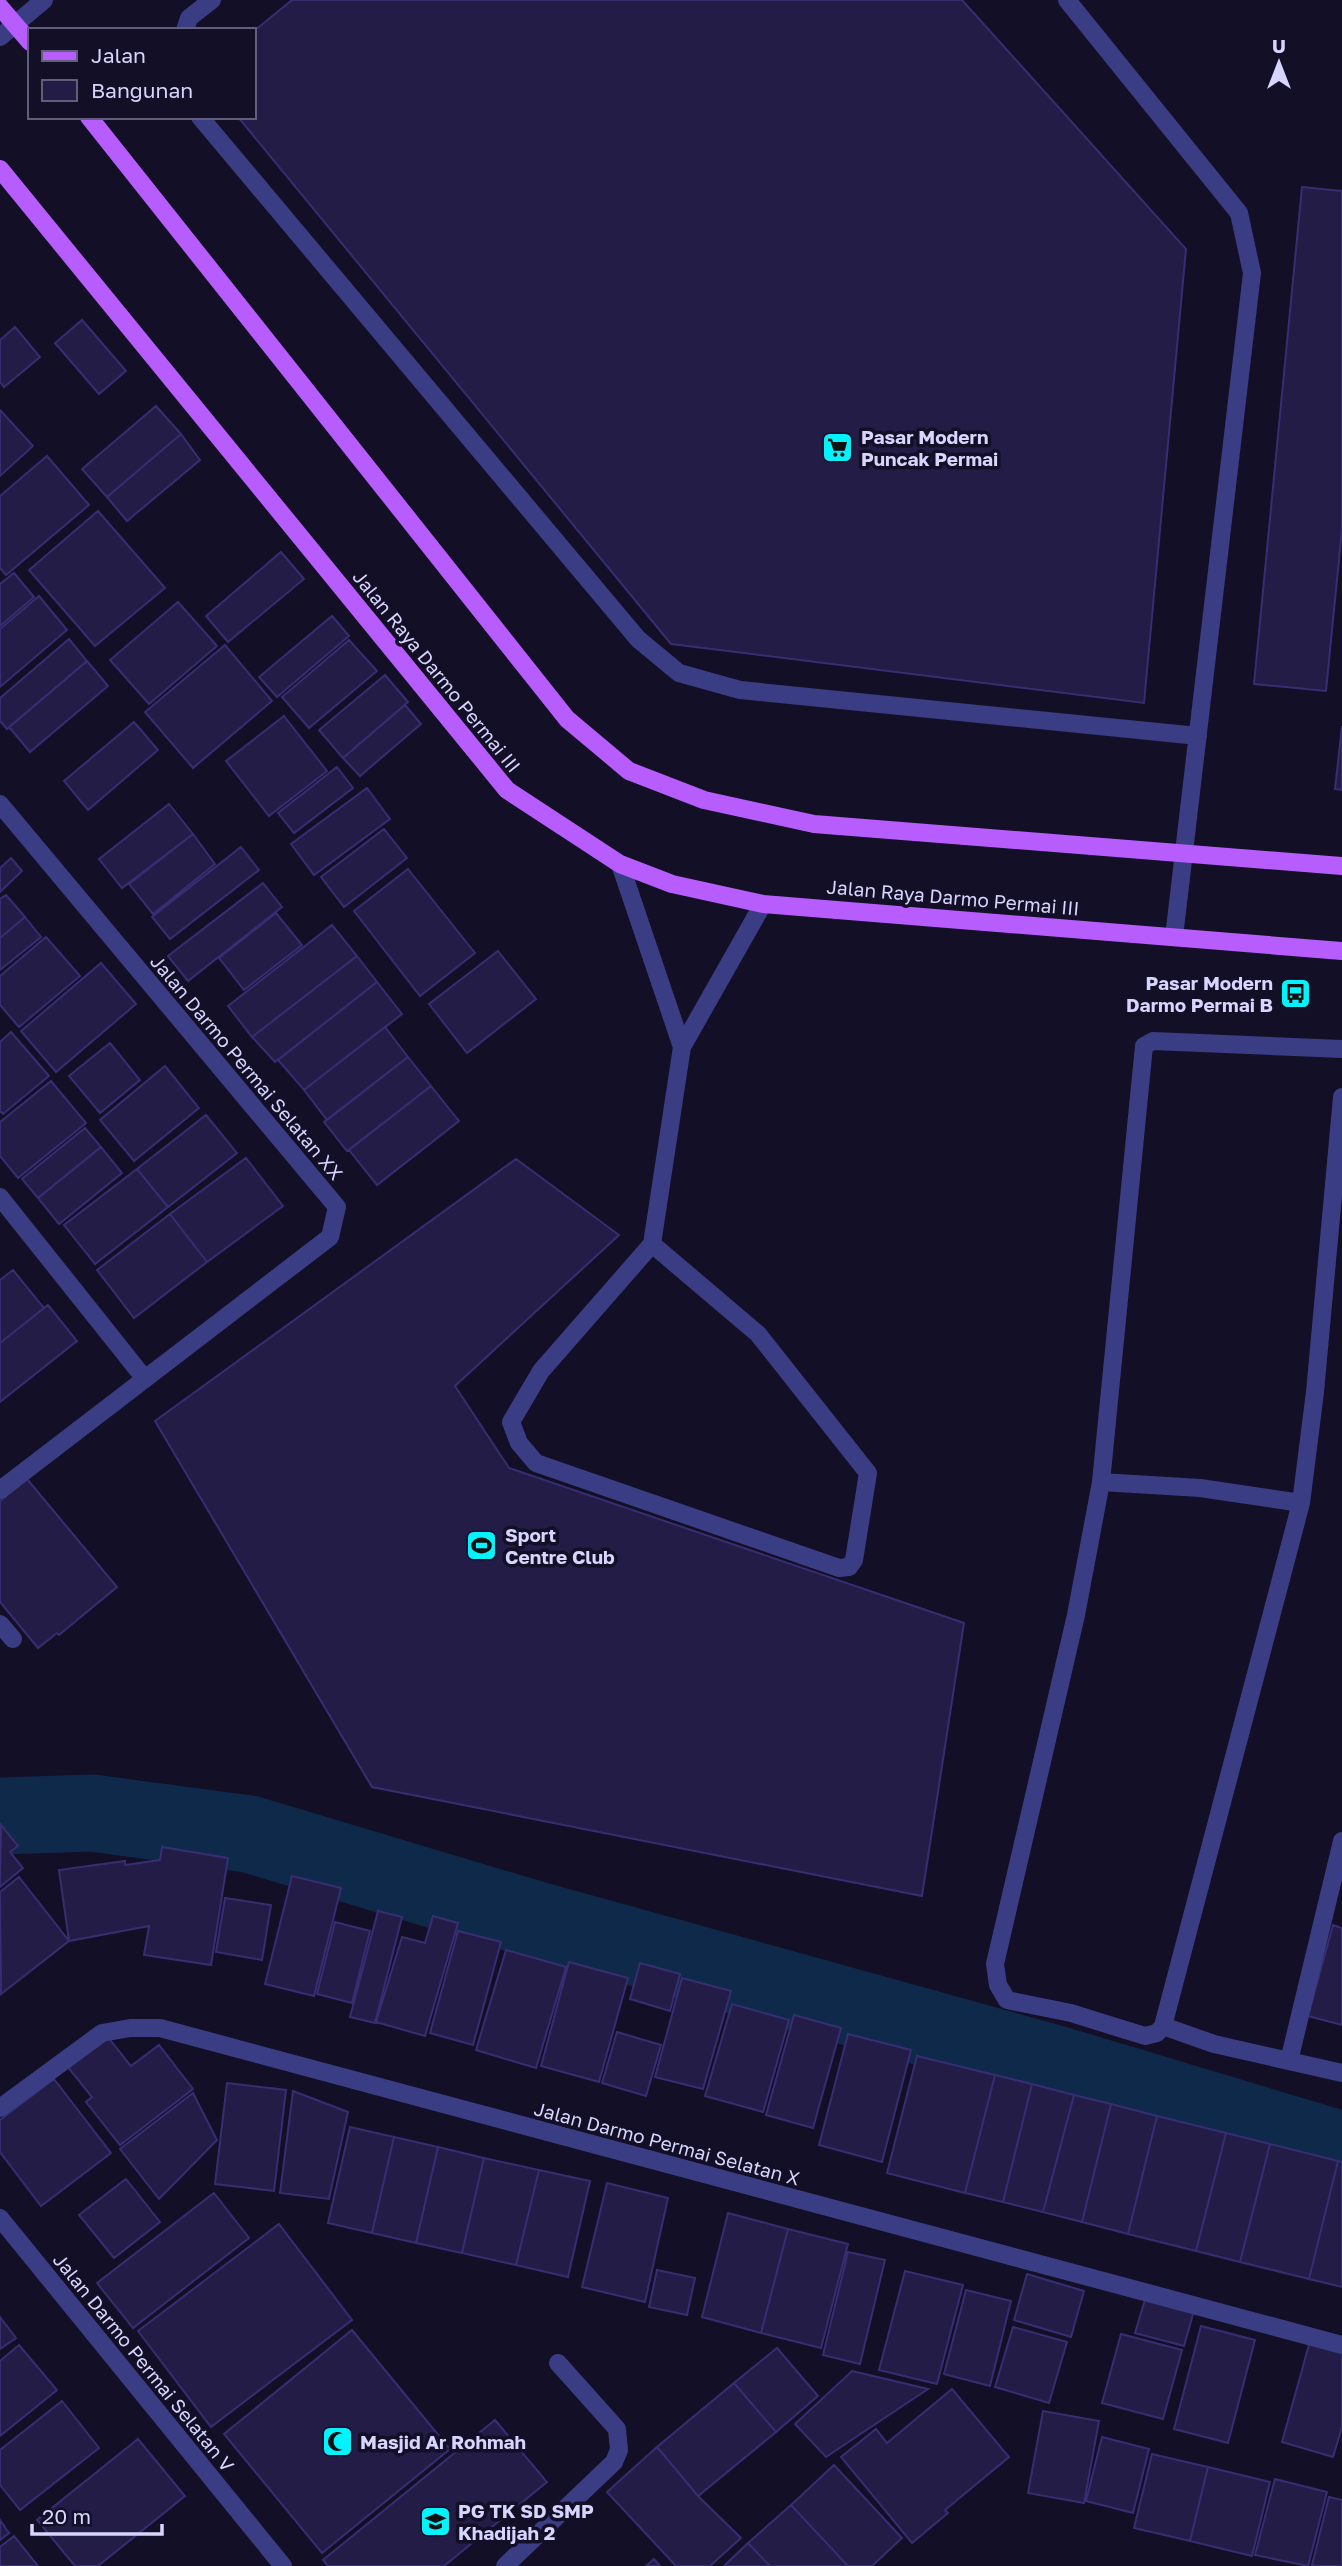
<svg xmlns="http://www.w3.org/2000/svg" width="1342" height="2566" font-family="'Golos Text',sans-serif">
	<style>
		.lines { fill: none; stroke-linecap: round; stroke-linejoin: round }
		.river { stroke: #0f294b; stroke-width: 77 }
		.building { fill: #221c47; stroke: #372e72; stroke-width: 2 }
		.minor { stroke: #3b3d84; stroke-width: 18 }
		.major { stroke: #b75dfd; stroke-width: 18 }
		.labels { text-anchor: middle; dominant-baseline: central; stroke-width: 7; stroke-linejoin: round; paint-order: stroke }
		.poi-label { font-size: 19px; font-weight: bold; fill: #d7d5fe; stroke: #120f26; text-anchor: start }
		.street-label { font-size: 19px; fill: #d7d5fe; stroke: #120f26 }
	</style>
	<rect width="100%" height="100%" fill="#120f26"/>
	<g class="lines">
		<!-- river -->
		<path class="river" d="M 0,1816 L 92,1813 L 249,1834 L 533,1919 L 1056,2064 L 1342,2150"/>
	</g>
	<!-- building -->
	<path class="building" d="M 292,0 L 962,0 L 1186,249 L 1144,703 L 671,644 L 238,117 L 254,117 L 254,31 Z
		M 1302,187 L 1342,191 L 1342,529 L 1326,691 L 1254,684 Z
		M 82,320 L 126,371 L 99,394 L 55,343 Z
		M 15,327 L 40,357 L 4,387 L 0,382 L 0,340 Z
		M 156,406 L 181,434 L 107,497 L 82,469 Z
		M 0,410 L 33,446 L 0,476 Z
		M 181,434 L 200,460 L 127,521 L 107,497 Z
		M 47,456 L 89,505 L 6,575 L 0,568 L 0,496 Z
		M 98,511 L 165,588 L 95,646 L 29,570 Z
		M 281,552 L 304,579 L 228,642 L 206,616 Z
		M 14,573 L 34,597 L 0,626 L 0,584 Z
		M 39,596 L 67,630 L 0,687 L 0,629 Z
		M 178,602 L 217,646 L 149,704 L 110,660 Z
		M 332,616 L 349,636 L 277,697 L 259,677 Z
		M 69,639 L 87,661 L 7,729 L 0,721 L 0,698 Z
		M 349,640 L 377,671 L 309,728 L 282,697 Z
		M 225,645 L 272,701 L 193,768 L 145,712 Z
		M 87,661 L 108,686 L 30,752 L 9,727 Z
		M 385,675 L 408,702 L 343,758 L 319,730 Z
		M 405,705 L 421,724 L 360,776 L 343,758 Z
		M 284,716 L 327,771 L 269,816 L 226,761 Z
		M 134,722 L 158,750 L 88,810 L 64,781 Z
		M 1342,726 L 1342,790 L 1335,789 Z
		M 337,767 L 353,788 L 294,833 L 278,813 Z
		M 367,788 L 390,819 L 314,875 L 291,844 Z
		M 169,804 L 193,834 L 122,888 L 99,859 Z
		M 384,829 L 407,858 L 344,907 L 321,877 Z
		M 193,834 L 215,864 L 153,914 L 129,884 Z
		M 241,847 L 259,870 L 170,939 L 152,917 Z
		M 11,858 L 22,871 L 0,892 L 0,868 Z
		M 408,869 L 475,953 L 420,996 L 354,911 Z
		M 263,883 L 282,907 L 188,981 L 168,956 Z
		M 6,895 L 25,917 L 0,938 L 0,899 Z
		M 276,913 L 302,945 L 244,990 L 219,958 Z
		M 25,917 L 41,937 L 0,970 L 0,938 Z
		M 332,925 L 357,956 L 252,1037 L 228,1006 Z
		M 46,937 L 80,976 L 19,1027 L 0,1005 L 0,976 Z
		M 498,951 L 536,999 L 467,1053 L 429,1004 Z
		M 357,956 L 377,982 L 275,1062 L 252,1037 Z
		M 101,963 L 136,1004 L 56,1072 L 21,1031 Z
		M 377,982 L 402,1014 L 304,1090 L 278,1060 Z
		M 385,1027 L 408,1057 L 327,1120 L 304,1090 Z
		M 11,1032 L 49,1076 L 3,1114 L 0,1111 L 0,1042 Z
		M 110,1043 L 140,1080 L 100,1113 L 69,1076 Z
		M 408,1057 L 431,1086 L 347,1151 L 324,1122 Z
		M 165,1066 L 199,1108 L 134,1161 L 100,1120 Z
		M 51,1081 L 86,1123 L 18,1178 L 0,1156 L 0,1122 Z
		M 431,1086 L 459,1121 L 377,1185 L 349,1150 Z
		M 206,1115 L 237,1153 L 168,1207 L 137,1169 Z
		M 85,1128 L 101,1147 L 38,1198 L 22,1179 Z
		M 101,1147 L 122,1173 L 59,1224 L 38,1198 Z
		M 246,1158 L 283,1206 L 207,1262 L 170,1214 Z
		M 516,1159 L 619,1235 L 455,1386 L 509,1468 L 964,1623 L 922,1896 L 372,1787 L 155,1421 Z
		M 137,1169 L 168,1207 L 95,1264 L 64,1225 Z
		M 170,1214 L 207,1262 L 134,1318 L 97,1270 Z
		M 13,1270 L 44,1308 L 0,1343 L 0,1280 Z
		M 48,1305 L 77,1341 L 0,1402 L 0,1343 Z
		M 27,1479 L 117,1587 L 59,1635 L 57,1633 L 38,1648 L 0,1602 L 0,1501 Z
		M 1,1825 L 18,1846 L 10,1852 L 23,1868 L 0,1887 Z
		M 162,1847 L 228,1858 L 211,1965 L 144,1955 L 149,1926 L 69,1941 L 59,1870 L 125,1861 L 125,1865 L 160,1860 Z
		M 292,1876 L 341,1888 L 314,1996 L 265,1984 Z
		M 19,1877 L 69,1941 L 1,1994 L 0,1892 Z
		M 225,1898 L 271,1905 L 262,1960 L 216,1952 Z
		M 378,1911 L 402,1917 L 375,2023 L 350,2017 Z
		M 433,1916 L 458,1923 L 425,2036 L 376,2022 L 402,1937 L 425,1943 Z
		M 335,1922 L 370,1931 L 352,2003 L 317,1994 Z
		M 1333,1925 L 1342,1928 L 1342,2025 L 1308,2016 Z
		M 458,1931 L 501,1942 L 473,2045 L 430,2033 Z
		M 506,1950 L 566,1967 L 536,2068 L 476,2050 Z
		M 569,1962 L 628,1978 L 599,2082 L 541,2066 Z
		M 640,1963 L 680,1974 L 670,2011 L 630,1999 Z
		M 682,1978 L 731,1991 L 703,2089 L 655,2077 Z
		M 732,2004 L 789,2020 L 763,2112 L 705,2096 Z
		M 794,2015 L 841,2028 L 813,2128 L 766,2115 Z
		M 617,2032 L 661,2045 L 646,2096 L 602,2083 Z
		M 848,2034 L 911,2050 L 882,2162 L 819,2145 Z
		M 107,2036 L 131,2066 L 159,2045 L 193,2089 L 120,2145 L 86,2102 L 92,2097 L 67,2066 Z
		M 917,2056 L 995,2075 L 965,2193 L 887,2173 Z
		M 995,2075 L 1032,2084 L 1003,2202 L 965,2193 Z
		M 54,2079 L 111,2153 L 41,2206 L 0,2152 L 0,2120 Z
		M 227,2083 L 286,2090 L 274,2191 L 215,2184 Z
		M 1032,2084 L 1074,2095 L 1043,2212 L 1003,2202 Z
		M 293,2091 L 348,2112 L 329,2199 L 280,2193 Z
		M 193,2093 L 217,2140 L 159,2199 L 120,2149 Z
		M 1074,2095 L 1111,2104 L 1082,2222 L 1043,2212 Z
		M 1111,2104 L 1157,2116 L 1128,2234 L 1082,2222 Z
		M 1157,2116 L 1226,2133 L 1196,2251 L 1128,2234 Z
		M 350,2127 L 394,2137 L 372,2233 L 328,2223 Z
		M 1226,2133 L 1270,2144 L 1240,2262 L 1196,2251 Z
		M 394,2137 L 438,2147 L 416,2243 L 372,2233 Z
		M 1270,2144 L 1338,2161 L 1309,2279 L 1240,2262 Z
		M 438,2147 L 484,2158 L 462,2253 L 416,2243 Z
		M 484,2158 L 539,2170 L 516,2265 L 462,2253 Z
		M 1338,2161 L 1342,2162 L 1342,2287 L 1309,2279 Z
		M 539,2170 L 590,2181 L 568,2277 L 516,2265 Z
		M 126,2179 L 160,2222 L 114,2258 L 79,2215 Z
		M 607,2183 L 668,2198 L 645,2302 L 582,2287 Z
		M 214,2193 L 249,2238 L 133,2328 L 97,2283 Z
		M 728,2213 L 788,2229 L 761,2333 L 702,2317 Z
		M 279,2224 L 352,2320 L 211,2427 L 138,2331 Z
		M 788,2229 L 848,2244 L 821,2348 L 761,2333 Z
		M 848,2252 L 885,2260 L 860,2364 L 823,2355 Z
		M 657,2270 L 695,2278 L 687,2315 L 649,2307 Z
		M 905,2271 L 963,2285 L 937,2384 L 879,2370 Z
		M 1027,2274 L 1084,2291 L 1071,2337 L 1014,2320 Z
		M 966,2290 L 1011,2301 L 990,2386 L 944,2374 Z
		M 1147,2293 L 1195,2307 L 1184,2346 L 1135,2333 Z
		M 0,2317 L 16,2338 L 0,2349 Z
		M 1201,2326 L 1255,2340 L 1228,2443 L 1174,2429 Z
		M 1013,2327 L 1067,2342 L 1049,2403 L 995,2387 Z
		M 352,2330 L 450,2449 L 322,2553 L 224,2434 Z
		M 1121,2334 L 1182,2350 L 1163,2419 L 1102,2403 Z
		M 1310,2341 L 1342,2350 L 1342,2427 L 1333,2457 L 1282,2442 Z
		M 19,2345 L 57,2390 L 0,2436 L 0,2361 Z
		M 777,2348 L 818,2396 L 776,2432 L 734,2383 Z
		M 852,2371 L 928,2389 L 826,2457 L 795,2424 Z
		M 734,2383 L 776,2432 L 698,2496 L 657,2447 Z
		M 952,2389 L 1009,2457 L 945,2510 L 948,2513 L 912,2543 L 841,2457 L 876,2429 L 887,2443 Z
		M 62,2401 L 99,2448 L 20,2510 L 0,2485 L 0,2450 Z
		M 1043,2411 L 1099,2421 L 1084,2503 L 1028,2493 Z
		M 495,2420 L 547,2482 L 444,2566 L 328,2566 L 323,2560 Z
		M 1102,2437 L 1149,2449 L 1133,2513 L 1086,2501 Z
		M 138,2439 L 185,2496 L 98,2566 L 75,2566 L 37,2520 Z
		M 657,2447 L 698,2496 L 741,2538 L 710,2566 L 676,2566 L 607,2492 Z
		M 1152,2454 L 1208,2467 L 1190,2541 L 1134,2528 Z
		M 834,2465 L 902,2538 L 872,2566 L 848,2566 L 791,2505 Z
		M 1208,2467 L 1270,2482 L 1252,2556 L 1190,2541 Z
		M 1275,2479 L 1327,2492 L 1308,2566 L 1255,2555 Z
		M 1329,2497 L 1342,2500 L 1342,2566 L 1316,2566 L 1312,2565 Z
		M 791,2505 L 848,2566 L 770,2566 L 748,2543 Z
		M 0,2520 L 9,2533 L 0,2540 Z
		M 14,2536 L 38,2566 L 0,2566 L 0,2547 Z
		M 748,2543 L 770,2566 L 724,2566 Z
		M 654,2559 L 660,2566 L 646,2566 Z"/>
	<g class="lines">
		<!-- minor -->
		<path class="minor" d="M 1067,0 L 1239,213 L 1252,273 L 1174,937
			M 185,30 L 189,18 L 212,0
			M 0,37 L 44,0
			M 200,117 L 638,639 L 679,673 L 740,690 L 1198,736
			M 0,804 L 337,1207 L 330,1237 L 0,1490
			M 620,864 L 682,1047
			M 1342,1049 L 1153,1041 L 1144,1046 L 1101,1482 L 1076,1615 L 995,1964 L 998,1985 L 1007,2000 L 1071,2013 L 1145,2036 L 1157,2033 L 1163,2026 L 1301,1503 L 1315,1392 L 1342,1097
			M 0,1197 L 145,1379
			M 652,1244 L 758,1334 L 868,1473 L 854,1560 L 849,1567 L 839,1568 L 536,1463 L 519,1443 L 511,1422 L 541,1371 L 652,1244 L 682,1047 L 763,904
			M 1101,1482 L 1200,1488 L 1301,1503
			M 0,1624 L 13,1639
			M 1163,2026 L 1214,2044 L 1342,2073
			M 1289,2061 L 1342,1841
			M 0,2108 L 102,2033 L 130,2028 L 160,2028 L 1342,2345
			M 0,2218 L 283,2566
			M 505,2566 L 614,2462 L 619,2450 L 617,2429 L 558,2363"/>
		<!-- major -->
		<path class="major" d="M 0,7 L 30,42
			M 89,117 L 567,719 L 629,771 L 704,800 L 814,824 L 1342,866
			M 0,169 L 507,790 L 620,864 L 672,884 L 763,904 L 1342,951"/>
	</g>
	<!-- icons -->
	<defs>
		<symbol id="supermarket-square" viewBox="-11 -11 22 22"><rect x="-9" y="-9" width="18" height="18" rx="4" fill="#03f3fc" stroke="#120f26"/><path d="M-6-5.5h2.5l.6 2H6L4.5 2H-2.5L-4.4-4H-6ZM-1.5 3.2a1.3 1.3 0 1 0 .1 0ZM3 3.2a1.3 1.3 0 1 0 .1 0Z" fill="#111"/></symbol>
		<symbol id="bus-square" viewBox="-11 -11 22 22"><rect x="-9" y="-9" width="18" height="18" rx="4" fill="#03f3fc" stroke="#120f26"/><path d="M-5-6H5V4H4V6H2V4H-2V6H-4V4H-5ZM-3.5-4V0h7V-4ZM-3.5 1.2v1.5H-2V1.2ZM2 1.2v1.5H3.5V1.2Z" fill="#111"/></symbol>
		<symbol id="stadium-square" viewBox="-11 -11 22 22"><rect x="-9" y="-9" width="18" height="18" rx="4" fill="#03f3fc" stroke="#120f26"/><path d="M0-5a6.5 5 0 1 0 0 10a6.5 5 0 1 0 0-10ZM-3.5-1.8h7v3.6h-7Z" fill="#111"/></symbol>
		<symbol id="mosque-square" viewBox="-11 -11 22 22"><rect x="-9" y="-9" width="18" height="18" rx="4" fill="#03f3fc" stroke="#120f26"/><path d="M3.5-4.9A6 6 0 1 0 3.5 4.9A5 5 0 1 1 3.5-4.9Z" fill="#111"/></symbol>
		<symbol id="school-square" viewBox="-11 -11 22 22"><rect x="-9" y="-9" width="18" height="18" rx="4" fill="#03f3fc" stroke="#120f26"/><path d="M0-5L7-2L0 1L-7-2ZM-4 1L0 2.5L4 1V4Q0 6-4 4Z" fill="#111"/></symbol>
	</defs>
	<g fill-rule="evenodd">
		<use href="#supermarket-square" x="820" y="430" width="35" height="35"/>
		<use href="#bus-square" x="1278" y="976" width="35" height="35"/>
		<use href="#stadium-square" x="464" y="1528" width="35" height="35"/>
		<use href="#mosque-square" x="320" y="2424" width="35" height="35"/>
		<use href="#school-square" x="418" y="2504" width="35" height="35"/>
	</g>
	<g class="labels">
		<!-- poi labels -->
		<g class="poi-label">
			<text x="861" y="436">Pasar Modern<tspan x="861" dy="22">Puncak Permai</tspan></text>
			<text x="1273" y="982" text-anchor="end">Pasar Modern<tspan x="1273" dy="22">Darmo Permai B</tspan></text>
			<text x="505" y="1534">Sport<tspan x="505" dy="22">Centre Club</tspan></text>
			<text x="360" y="2441">Masjid Ar Rohmah</text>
			<text x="458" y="2510">PG TK SD SMP<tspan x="458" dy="22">Khadijah 2</tspan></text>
		</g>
		<!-- street labels -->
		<g class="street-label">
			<text transform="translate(437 671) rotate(51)">Jalan Raya Darmo Permai III</text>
			<text transform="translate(953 897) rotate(5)">Jalan Raya Darmo Permai III</text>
			<text transform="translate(247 1067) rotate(50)">Jalan Darmo Permai Selatan XX</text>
			<text transform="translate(667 2143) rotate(15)">Jalan Darmo Permai Selatan X</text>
			<text transform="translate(144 2362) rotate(51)">Jalan Darmo Permai Selatan V</text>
		</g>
	</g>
	<!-- legend -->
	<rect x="28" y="28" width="228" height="91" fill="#120f26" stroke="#615e7c" stroke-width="2"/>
	<rect x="42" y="51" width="35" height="10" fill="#b75dfd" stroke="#615e7c" stroke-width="2"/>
	<text x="91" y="63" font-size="21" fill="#d7d5fe">Jalan</text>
	<rect x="42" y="80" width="35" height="21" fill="#221c47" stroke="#615e7c" stroke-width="2"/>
	<text x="91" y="98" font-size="21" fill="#d7d5fe">Bangunan</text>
	<!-- north arrow -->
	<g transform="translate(1279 63)" stroke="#120f26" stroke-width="5" paint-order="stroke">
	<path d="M0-5L12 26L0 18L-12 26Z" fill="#d7d5fe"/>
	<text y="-10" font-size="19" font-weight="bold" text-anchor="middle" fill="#d7d5fe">U</text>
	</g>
	<!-- scale -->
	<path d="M32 2524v10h130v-10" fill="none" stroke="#d7d5fe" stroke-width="3.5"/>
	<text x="42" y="2524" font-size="21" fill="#d7d5fe" stroke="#120f26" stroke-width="5" paint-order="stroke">20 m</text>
</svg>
